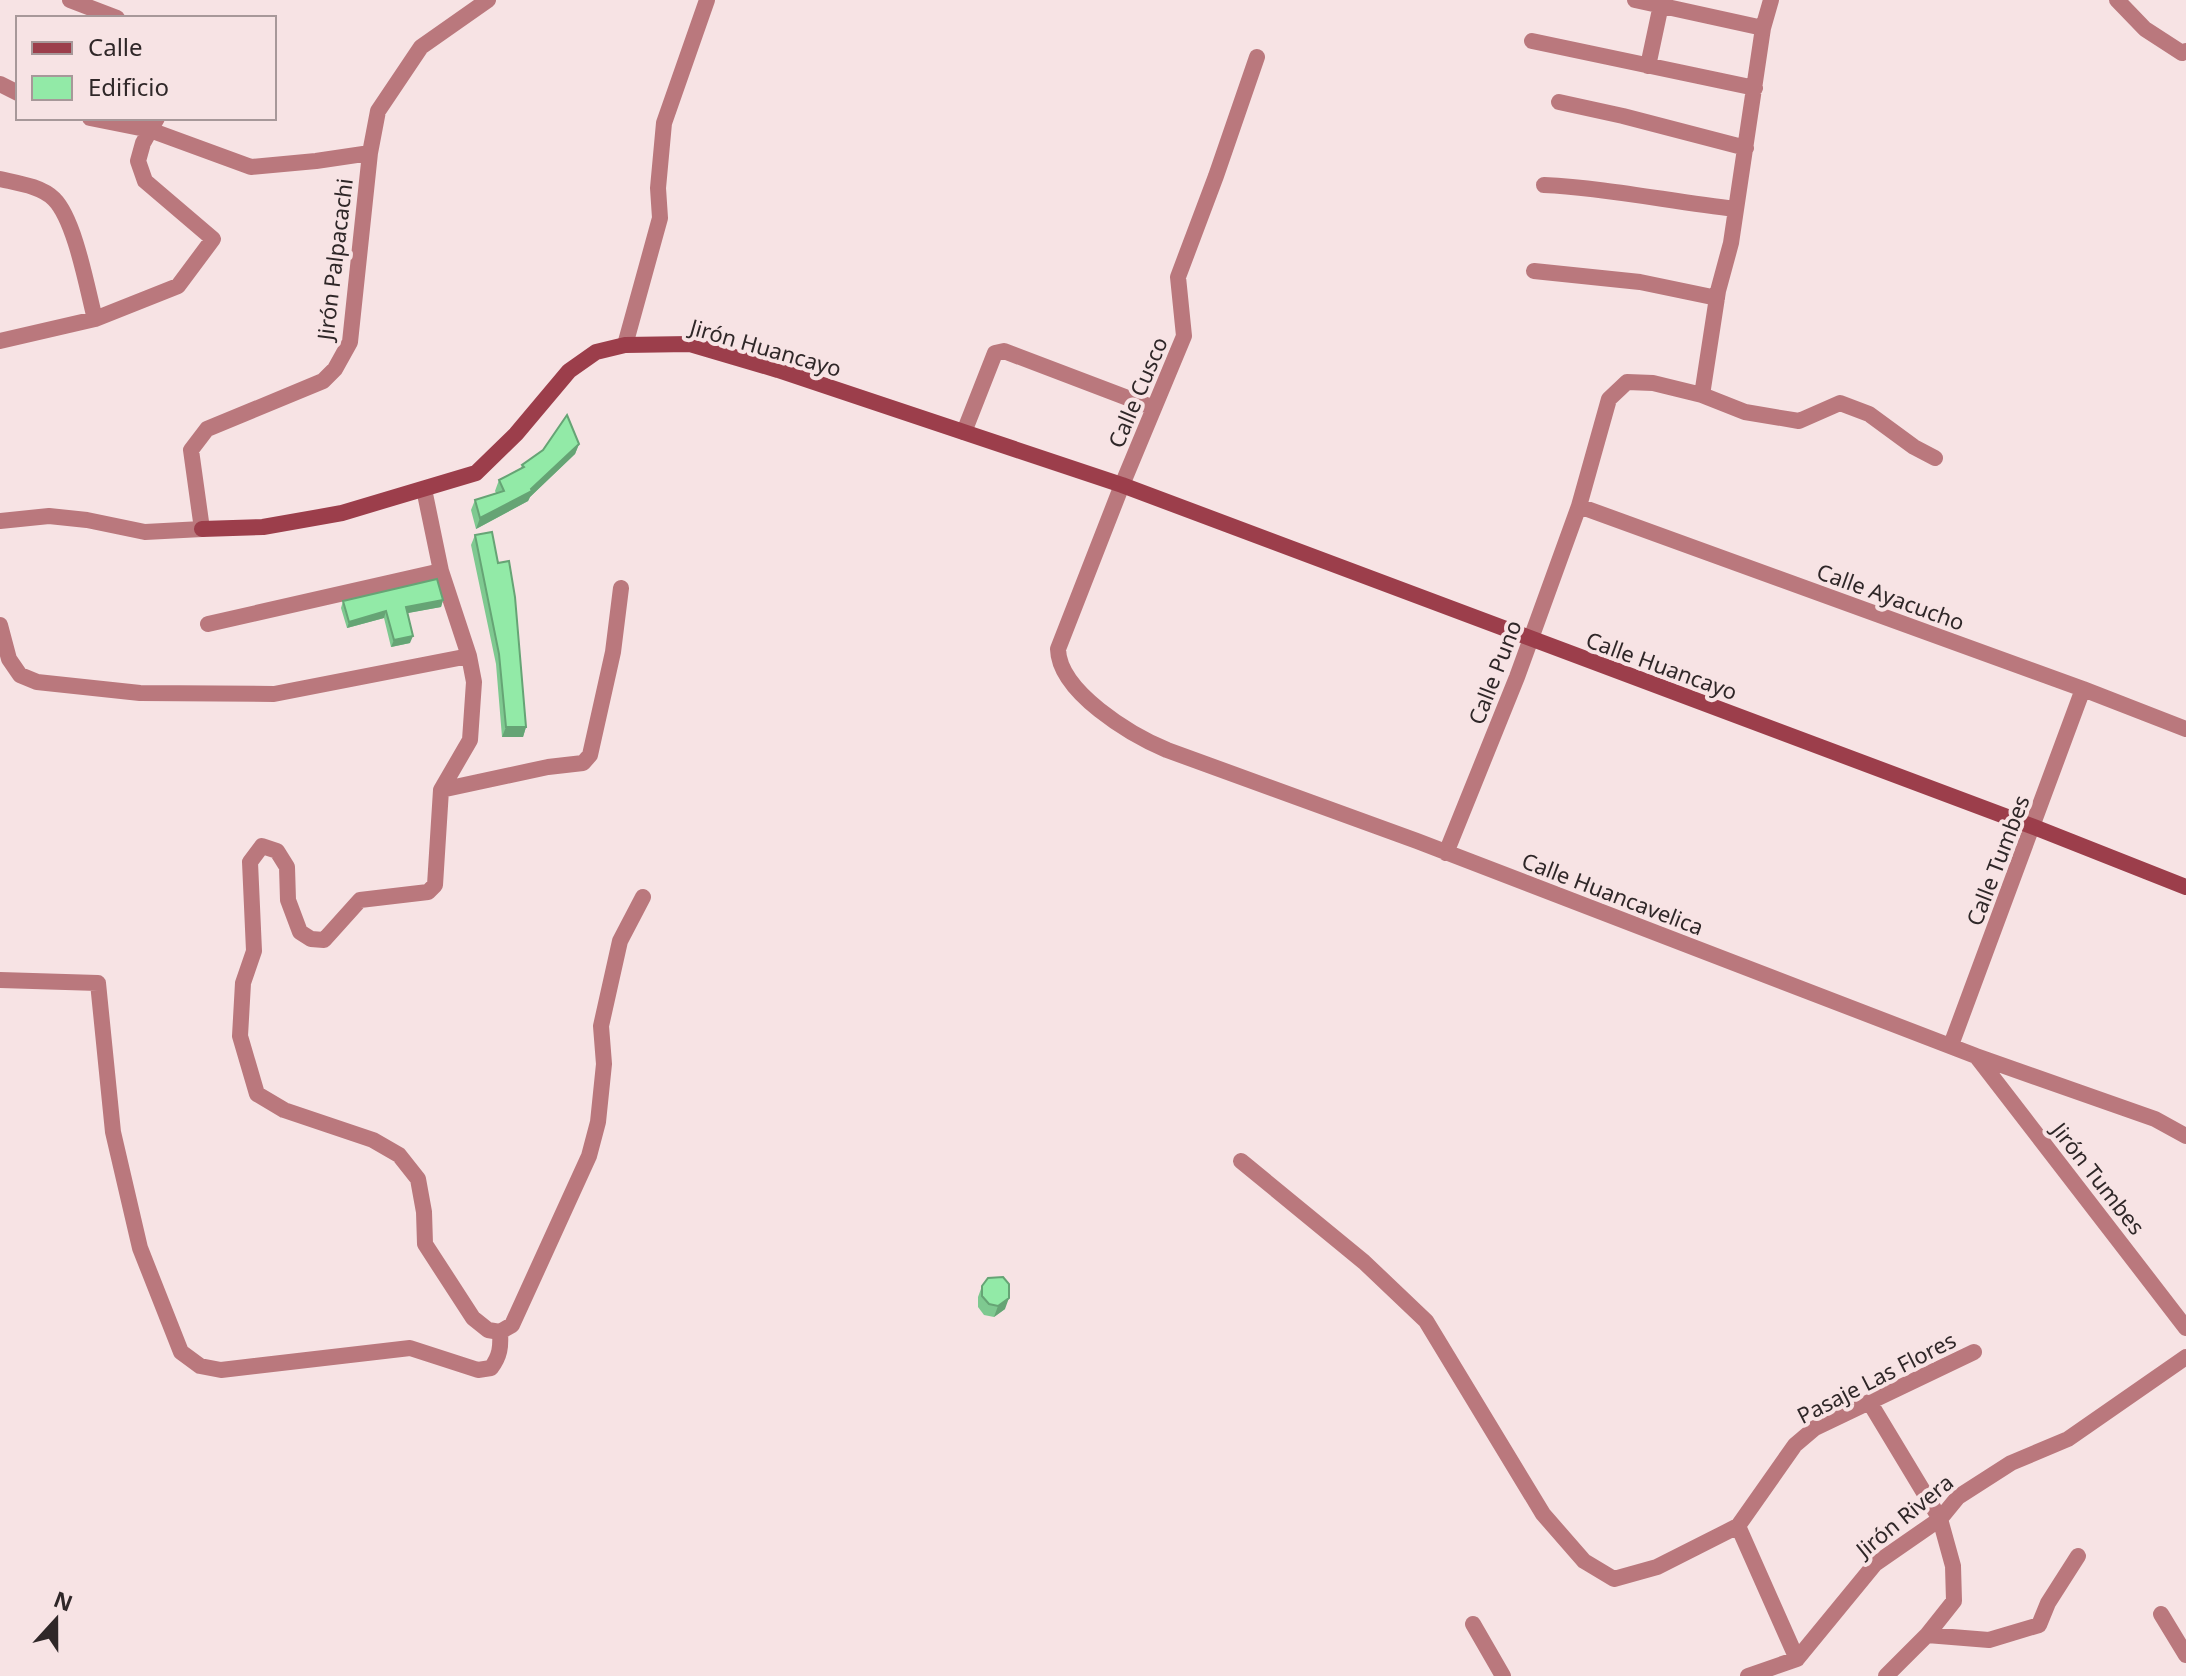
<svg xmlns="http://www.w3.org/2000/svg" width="2186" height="1676" font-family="'Noto Sans',sans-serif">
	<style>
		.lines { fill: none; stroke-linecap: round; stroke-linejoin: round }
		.street { stroke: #ba787d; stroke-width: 16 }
		.secondary { stroke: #9c3e4b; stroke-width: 16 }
		.wall { fill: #7ec990 }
		.shaded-wall { fill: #66a475 }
		.building { fill: #92eaa7; stroke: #66a475; stroke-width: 2 }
		.labels { text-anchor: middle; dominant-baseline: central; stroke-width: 8; stroke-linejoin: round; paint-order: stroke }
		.street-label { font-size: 22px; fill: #2f2728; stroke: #f7e3e4 }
	</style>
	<rect width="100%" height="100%" fill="#f7e3e4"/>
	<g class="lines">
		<!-- street -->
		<path class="street" d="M 70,0 L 117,18
			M 1635,0 L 1763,28
			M 2117,0 L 2145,29 L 2182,53 L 2186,51
			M 1532,41 L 1755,88
			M 1257,57 L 1216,176 L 1178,277 L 1184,336 L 1122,485 L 1058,649 C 1059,692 1131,735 1167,750 L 1417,841 L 1976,1056 L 2155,1119 L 2186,1136
			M 1648,66 L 1662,0
			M 0,84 L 18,93
			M 1559,102 L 1623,116 L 1746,148
			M 90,118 L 150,130 L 251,167 L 316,161 L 370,153
			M 0,179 C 17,183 41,186 54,199 C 75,220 87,288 95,319
			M 1544,185 C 1609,188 1672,202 1736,209
			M 1534,271 L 1640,282 L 1717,298
			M 0,341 L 95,319 L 178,286 L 213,239 L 145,181 L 138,161 L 143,143 L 157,118
			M 625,345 L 660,218 L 658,188 L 664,123 L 707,0
			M 1702,395 L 1718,291 L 1731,243 L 1763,28 L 1771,0
			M 964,432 L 995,353 L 1004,351 L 1154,408
			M 424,489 L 441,571 L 469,656 L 474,682 L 470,740 L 441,790 L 435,885 L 428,892 L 360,900 L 324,940 L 311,939 L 300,932 L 288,900 L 287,867 L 277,851 L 262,846 L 250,862 L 254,951 L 243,983 L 240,1036 L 257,1094 L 284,1110 L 373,1140 L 399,1155 L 418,1179 L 424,1212 L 425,1244 L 473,1318 L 488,1330 L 500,1332 L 512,1325 L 589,1156 L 598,1122 L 604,1064 L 601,1026 L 620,941 L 643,897
			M 1579,506 L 2083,689 L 2186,729
			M 0,521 L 49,516 L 87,520 L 145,532 L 202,529 L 191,450 L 207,429 L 323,381 L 335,369 L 350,342 L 370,153 L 378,111 L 421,47 L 488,0
			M 208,624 L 441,571
			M 0,625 L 9,659 L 20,675 L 37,682 L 140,693 L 274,694 L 469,656
			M 441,790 L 548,767 L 583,763 L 590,755 L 613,652 L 621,588
			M 1446,853 L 1517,677 L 1579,506 L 1609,399 L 1627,382 L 1653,383 L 1702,395 L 1745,412 L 1799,421 L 1840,403 L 1869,414 L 1914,447 L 1935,458
			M 0,980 L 98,983 L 113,1132 L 140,1248 L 181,1352 L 200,1366 L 221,1370 L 410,1348 L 478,1370 L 491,1368 C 500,1356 501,1347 500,1332
			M 1951,1045 L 2083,689
			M 1977,1057 L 2186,1328
			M 1241,1161 L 1364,1262 L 1426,1321 L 1543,1514 L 1584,1561 L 1614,1579 L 1657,1567 L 1738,1526 L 1795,1445 L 1815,1428 L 1974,1352
			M 1870,1403 L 1940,1519 L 1953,1566 L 1954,1601 L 1927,1635 L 1886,1676
			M 1738,1526 L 1797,1659
			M 2161,1614 L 2186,1655
			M 1473,1624 L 1503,1676
			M 1927,1635 L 1989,1640 L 2039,1625 L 2048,1603 L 2078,1556
			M 1748,1676 L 1797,1659 L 1875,1564 L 1940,1519 L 1958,1497 L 2011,1463 L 2068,1439 L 2186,1357"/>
		<!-- secondary -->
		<path class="secondary" d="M 202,529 L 263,527 L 342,513 L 476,473 L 516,434 L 569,371 L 596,352 L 625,345 L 690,344 L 778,370 L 1122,485 L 2034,827 L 2186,887"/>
	</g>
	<!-- wall -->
	<path class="wall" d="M 579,444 L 575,454 L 530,497 L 528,501 L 476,529 L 471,510 L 475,500 L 496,493 L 495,491 L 499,480 L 521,468 L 522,465 Z
		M 475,535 L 526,727 L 523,737 L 502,737 L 496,664 L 471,545 Z
		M 443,600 L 441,607 L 407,613 L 410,643 L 391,647 L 384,618 L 347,628 L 341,608 L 343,601 Z
		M 982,1286 L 1005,1309 L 994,1317 L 984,1315 L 978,1307 L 978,1297 Z"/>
	<!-- shaded-wall -->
	<path class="shaded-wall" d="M 579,444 L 575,454 L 530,497 L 528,501 L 476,529 L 480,518 L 531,489 Z
		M 443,600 L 441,607 L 403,614 L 406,607 Z
		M 386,611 L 384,618 L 347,628 L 349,622 Z
		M 413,636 L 410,643 L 391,647 L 394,640 Z
		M 506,727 L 526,727 L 523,737 L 502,737 Z
		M 1009,1298 L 1005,1309 L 994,1317 L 998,1306 Z"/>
	<!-- building -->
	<path class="building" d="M 567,415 L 579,444 L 531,489 L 532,491 L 480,518 L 475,500 L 504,491 L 499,480 L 524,467 L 522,465 L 543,450 Z
		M 492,532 L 498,563 L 509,561 L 515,597 L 526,727 L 506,727 L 499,654 L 475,535 Z
		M 437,579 L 443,600 L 406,607 L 413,636 L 394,640 L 386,611 L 349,622 L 343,601 Z
		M 1003,1277 L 1009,1284 L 1009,1298 L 998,1306 L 989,1304 L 982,1296 L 982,1286 L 988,1278 Z"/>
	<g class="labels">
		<!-- street labels -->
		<g class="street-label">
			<text transform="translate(334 259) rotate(-83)">Jirón Palpacachi</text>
			<text transform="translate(766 347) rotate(16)">Jirón Huancayo</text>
			<text transform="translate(1137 392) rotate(-67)">Calle Cusco</text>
			<text transform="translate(1891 596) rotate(20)">Calle Ayacucho</text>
			<text transform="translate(1662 665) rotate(20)">Calle Huancayo</text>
			<text transform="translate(1494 672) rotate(-69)">Calle Puno</text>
			<text transform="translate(1997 860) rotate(-69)">Calle Tumbes</text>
			<text transform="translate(1613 893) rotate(21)">Calle Huancavelica</text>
			<text transform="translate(2099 1178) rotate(52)">Jirón Tumbes</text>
			<text transform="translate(1876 1377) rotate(-27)">Pasaje Las Flores</text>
			<text transform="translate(1904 1515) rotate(-39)">Jirón Rivera</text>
		</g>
	</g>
	<!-- legend -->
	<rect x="16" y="16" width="260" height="104" fill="#f7e3e4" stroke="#a79899" stroke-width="2"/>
	<rect x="32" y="42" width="40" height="12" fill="#9c3e4b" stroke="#a79899" stroke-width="2"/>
	<text x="88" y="56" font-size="24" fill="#2f2728">Calle</text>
	<rect x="32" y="76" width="40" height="24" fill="#92eaa7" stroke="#a79899" stroke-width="2"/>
	<text x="88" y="96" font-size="24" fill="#2f2728">Edificio</text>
	<!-- north arrow -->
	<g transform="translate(56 1620) rotate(21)" stroke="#f7e3e4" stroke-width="6" paint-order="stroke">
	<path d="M0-6L14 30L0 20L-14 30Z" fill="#2f2728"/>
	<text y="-12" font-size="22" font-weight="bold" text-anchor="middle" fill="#2f2728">N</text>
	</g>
</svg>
